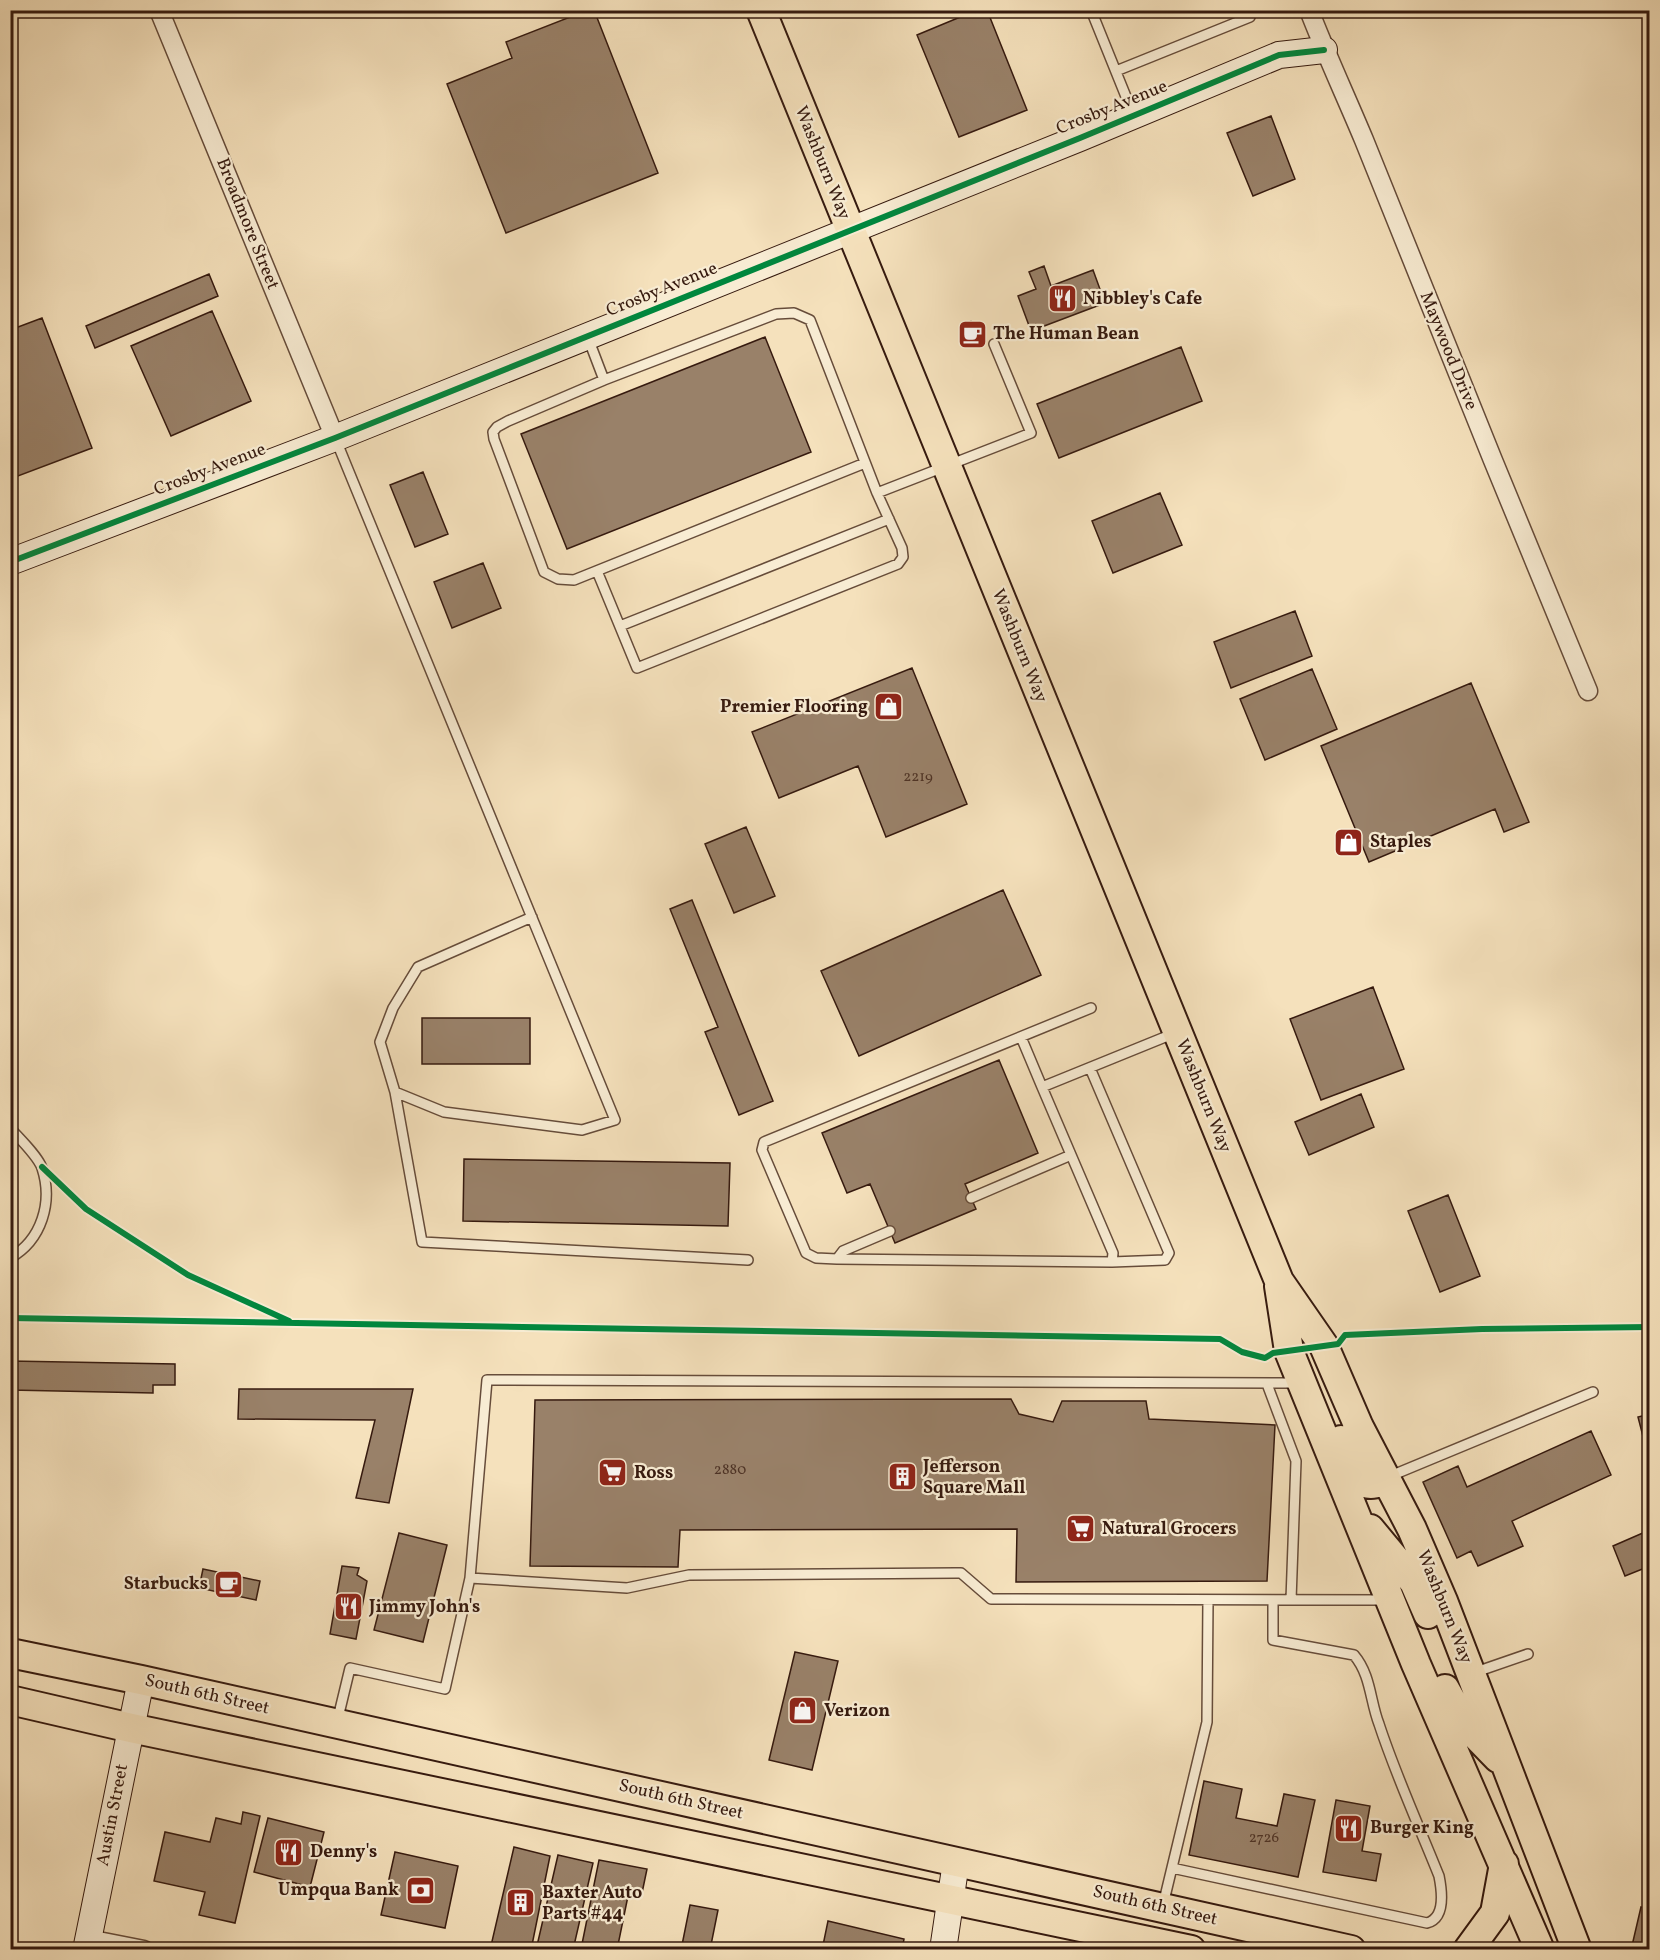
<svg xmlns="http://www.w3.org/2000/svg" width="1660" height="1960" font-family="Vollkorn,serif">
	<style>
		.building { fill: #998169; stroke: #361a0f; stroke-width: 1.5 }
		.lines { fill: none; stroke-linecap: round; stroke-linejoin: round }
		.lane-casing { stroke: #664c3a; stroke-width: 12 }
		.street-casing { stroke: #664c3a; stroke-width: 21 }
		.secondary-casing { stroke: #361a0f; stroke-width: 28 }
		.primary-casing { stroke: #361a0f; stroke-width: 32 }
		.lane { stroke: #f8ecd3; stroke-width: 9 }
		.street { stroke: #f8ecd3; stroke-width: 18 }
		.secondary { stroke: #f8ecd3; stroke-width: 26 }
		.primary { stroke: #f5e1bc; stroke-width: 28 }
		.cycleway-casing { stroke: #f8ecd3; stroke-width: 10 }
		.cycleway { stroke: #00873e; stroke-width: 6 }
		.labels { text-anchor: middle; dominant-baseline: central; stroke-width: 4.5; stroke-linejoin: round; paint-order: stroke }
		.number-label { font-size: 15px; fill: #4f3426 }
		.street-label { font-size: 18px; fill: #361a0f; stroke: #f8ecd3 }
		.poi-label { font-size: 18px; font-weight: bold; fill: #361a0f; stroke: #f8ecd3; text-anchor: start }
	</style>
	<rect width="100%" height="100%" fill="#f5e1bc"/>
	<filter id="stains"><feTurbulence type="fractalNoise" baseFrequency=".00333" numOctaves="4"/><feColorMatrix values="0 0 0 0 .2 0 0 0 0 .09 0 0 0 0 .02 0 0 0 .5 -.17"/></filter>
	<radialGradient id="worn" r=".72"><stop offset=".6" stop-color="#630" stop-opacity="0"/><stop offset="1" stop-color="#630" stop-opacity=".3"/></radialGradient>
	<!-- building -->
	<path class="building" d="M 588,10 L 594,10 L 658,173 L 506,233 L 447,84 L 512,58 L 506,42 Z
		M 977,10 L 987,10 L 1027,110 L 959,137 L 917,35 Z
		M 1271,116 L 1295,179 L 1253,196 L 1227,133 Z
		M 1044,266 L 1051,286 L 1093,270 L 1105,303 L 1031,331 L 1018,296 L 1036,289 L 1029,272 Z
		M 209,274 L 218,296 L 95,348 L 86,326 Z
		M 212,311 L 251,401 L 171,436 L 131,346 Z
		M 42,318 L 92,448 L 10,479 L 10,330 Z
		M 971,321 L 981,343 L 973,346 L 964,325 Z
		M 765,337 L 811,452 L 567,549 L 521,434 Z
		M 1181,347 L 1202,401 L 1059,458 L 1037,404 Z
		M 423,472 L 448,534 L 415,547 L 390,485 Z
		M 1160,493 L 1182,545 L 1113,573 L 1092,521 Z
		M 483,563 L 501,608 L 452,628 L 434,582 Z
		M 1295,611 L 1312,656 L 1231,688 L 1214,642 Z
		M 912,668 L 967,804 L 886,837 L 858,766 L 779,798 L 752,732 Z
		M 1312,669 L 1337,729 L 1265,760 L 1240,699 Z
		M 1471,683 L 1529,822 L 1504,832 L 1495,809 L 1369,862 L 1321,746 Z
		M 746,827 L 775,896 L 734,913 L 705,844 Z
		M 1003,890 L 1041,975 L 859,1056 L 821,971 Z
		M 692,900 L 773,1101 L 739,1115 L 705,1032 L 718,1027 L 670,909 Z
		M 1373,987 L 1404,1069 L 1321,1100 L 1290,1019 Z
		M 422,1018 L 530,1018 L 530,1064 L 422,1064 Z
		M 999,1060 L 1038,1153 L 965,1184 L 976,1209 L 895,1243 L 870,1184 L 847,1193 L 822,1133 Z
		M 1361,1094 L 1374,1127 L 1309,1155 L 1295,1122 Z
		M 464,1159 L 730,1163 L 728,1226 L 463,1221 Z
		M 1448,1195 L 1480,1276 L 1440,1292 L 1408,1211 Z
		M 10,1361 L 175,1364 L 175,1385 L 153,1385 L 153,1393 L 10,1390 Z
		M 239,1389 L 413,1389 L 389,1503 L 356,1498 L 375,1420 L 238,1419 Z
		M 1011,1399 L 1019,1414 L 1053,1422 L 1062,1401 L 1146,1401 L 1149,1419 L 1275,1425 L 1267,1581 L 1016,1582 L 1017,1529 L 680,1530 L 678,1567 L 530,1566 L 535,1400 Z
		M 1650,1414 L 1650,1455 L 1648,1456 L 1638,1417 Z
		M 1591,1431 L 1611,1475 L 1512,1521 L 1523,1546 L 1478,1566 L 1471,1551 L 1457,1558 L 1423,1482 L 1458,1466 L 1467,1487 Z
		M 1645,1532 L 1650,1543 L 1650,1566 L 1625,1576 L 1613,1546 Z
		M 399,1533 L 447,1545 L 423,1642 L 374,1630 Z
		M 342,1566 L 359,1568 L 357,1575 L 367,1581 L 356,1639 L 330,1634 Z
		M 203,1569 L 260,1581 L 256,1600 L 199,1588 Z
		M 795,1652 L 838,1661 L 812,1770 L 769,1760 Z
		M 1204,1781 L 1242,1789 L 1236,1818 L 1277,1826 L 1284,1794 L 1315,1800 L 1298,1877 L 1189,1855 Z
		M 1336,1800 L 1370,1806 L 1362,1851 L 1381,1854 L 1376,1881 L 1323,1872 Z
		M 243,1812 L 260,1816 L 235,1923 L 199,1915 L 205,1892 L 154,1881 L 165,1832 L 210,1842 L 216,1818 L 241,1824 Z
		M 268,1818 L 324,1832 L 310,1887 L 254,1872 Z
		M 514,1847 L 550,1856 L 531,1950 L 490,1950 Z
		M 395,1852 L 458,1866 L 445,1928 L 381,1915 Z
		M 558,1855 L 593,1863 L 573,1950 L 536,1950 Z
		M 599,1860 L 647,1869 L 642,1893 L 628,1896 L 617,1950 L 582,1944 Z
		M 690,1905 L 718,1910 L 710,1950 L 682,1945 Z
		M 1641,1907 L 1650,1909 L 1650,1950 L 1631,1950 Z
		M 828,1921 L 904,1939 L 902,1950 L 822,1950 Z"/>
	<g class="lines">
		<defs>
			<path id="lane" d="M 1091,10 L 1133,114
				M 1116,71 L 1250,17
				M 588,338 L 604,380
				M 336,440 L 347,467 L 615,1120 L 582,1130 L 444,1112 L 395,1092 L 380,1042 L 393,1008 L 418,967 L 532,917
				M 865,463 L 574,580 L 558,579 L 544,572 L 494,439 L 493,432 L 497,427 L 508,421 L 604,380 L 776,314 L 794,313 L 810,320 L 877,493 L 1031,433 L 994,344
				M 597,571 L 637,668 L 898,564 L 903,557 L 902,548 L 877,493
				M 620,626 L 889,519
				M 1021,1037 L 1042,1087 L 1175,1033
				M 1090,1068 L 1169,1253 L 1165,1260 L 1112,1262 L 837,1259 L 816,1258 L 806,1253 L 762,1150 L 764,1142 L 1091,1008
				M 1042,1087 L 1113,1253 L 1112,1262
				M 395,1092 L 422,1242 L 748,1260
				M 10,1128 C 19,1138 38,1156 42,1168 C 53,1202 42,1240 10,1258
				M 971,1198 L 1071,1155
				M 837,1259 L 843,1251 L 890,1231
				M 1267,1384 L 1296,1461 L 1291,1600
				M 1388,1477 L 1593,1392
				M 470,1578 L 487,1380 L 1298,1383
				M 1473,1673 L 1528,1654
				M 337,1722 L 350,1668 L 445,1689 L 470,1578 L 627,1588 L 689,1575 L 956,1573 L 961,1573 L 991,1599 L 1384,1600
				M 1172,1868 L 1427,1923 C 1446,1918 1442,1891 1439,1876 C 1419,1826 1396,1776 1379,1724 C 1370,1701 1371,1675 1354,1655 L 1273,1640 L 1273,1600
				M 1163,1905 L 1207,1722 L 1208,1600"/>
			<path id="street" d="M 159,10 L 335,438
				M 1309,10 C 1326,54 1346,97 1364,140 C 1437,324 1512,508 1588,691
				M 88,1939 L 144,1950"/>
			<path id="secondary" d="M 10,562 L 335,438 L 1080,138 L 1279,55 L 1324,50
				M 86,1950 L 141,1680
				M 943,1950 L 956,1862"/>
			<path id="primary" d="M 761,10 L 1279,1281 L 1324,1346 L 1359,1427 L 1412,1529 L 1443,1601 L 1577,1950
				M 1279,1286 L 1289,1351 L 1416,1664 L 1540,1950
				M 1341,1440 L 1365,1483 C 1374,1486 1378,1482 1386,1478
				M 1370,1529 L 1414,1582 L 1428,1614
				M 10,1653 L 141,1680 L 1351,1950
				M 1445,1689 L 1464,1723 L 1498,1758
				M 10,1700 L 131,1728 L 1191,1950
				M 1468,1950 L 1495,1913 L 1504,1864"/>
		</defs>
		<!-- lane casing -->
		<use href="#lane" class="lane-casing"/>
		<!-- street casing -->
		<use href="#street" class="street-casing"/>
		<!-- secondary casing -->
		<use href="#secondary" class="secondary-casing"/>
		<!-- primary casing -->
		<use href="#primary" class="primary-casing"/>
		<!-- lane -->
		<use href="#lane" class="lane"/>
		<!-- street -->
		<use href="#street" class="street"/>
		<!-- secondary -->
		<use href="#secondary" class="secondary"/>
		<!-- primary -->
		<use href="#primary" class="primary"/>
		<defs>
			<path id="cycleway" d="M 10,562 L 335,438 L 1080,138 L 1279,55 L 1324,50
				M 42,1167 L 86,1209 L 188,1275 L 289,1321
				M 10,1318 L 1220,1339 L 1242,1352 L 1265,1358 L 1273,1353 L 1338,1344 L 1345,1335 L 1482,1329 L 1650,1327"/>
		</defs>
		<!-- cycleway casing -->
		<use href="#cycleway" class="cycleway-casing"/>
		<!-- cycleway -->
		<use href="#cycleway" class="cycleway"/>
	</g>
	<!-- icons -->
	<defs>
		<symbol id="restaurant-square" viewBox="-11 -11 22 22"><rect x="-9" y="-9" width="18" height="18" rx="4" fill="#8f2418" stroke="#f8ecd3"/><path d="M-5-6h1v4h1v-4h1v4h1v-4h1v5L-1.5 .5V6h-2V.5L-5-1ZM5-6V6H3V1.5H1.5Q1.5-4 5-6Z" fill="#fff"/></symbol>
		<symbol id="cafe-square" viewBox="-11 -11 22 22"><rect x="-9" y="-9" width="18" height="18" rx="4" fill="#8f2418" stroke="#f8ecd3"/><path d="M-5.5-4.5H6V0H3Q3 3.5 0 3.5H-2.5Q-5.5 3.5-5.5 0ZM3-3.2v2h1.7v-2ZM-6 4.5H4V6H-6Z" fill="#fff"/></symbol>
		<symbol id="shop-square" viewBox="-11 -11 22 22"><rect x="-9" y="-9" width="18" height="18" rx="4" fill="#8f2418" stroke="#f8ecd3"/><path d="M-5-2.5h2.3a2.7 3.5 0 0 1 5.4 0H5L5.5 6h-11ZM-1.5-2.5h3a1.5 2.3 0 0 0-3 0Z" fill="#fff"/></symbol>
		<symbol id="supermarket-square" viewBox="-11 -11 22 22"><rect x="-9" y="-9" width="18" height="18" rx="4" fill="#8f2418" stroke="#f8ecd3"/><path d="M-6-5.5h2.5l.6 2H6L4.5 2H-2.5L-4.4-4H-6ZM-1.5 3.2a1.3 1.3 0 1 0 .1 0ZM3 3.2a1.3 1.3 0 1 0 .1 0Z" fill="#fff"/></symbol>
		<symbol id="building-square" viewBox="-11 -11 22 22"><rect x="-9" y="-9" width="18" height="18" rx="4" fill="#8f2418" stroke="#f8ecd3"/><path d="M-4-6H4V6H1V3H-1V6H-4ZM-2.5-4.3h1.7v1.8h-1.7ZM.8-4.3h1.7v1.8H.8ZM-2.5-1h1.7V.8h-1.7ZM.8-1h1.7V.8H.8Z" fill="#fff"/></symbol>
		<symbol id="bank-square" viewBox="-11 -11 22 22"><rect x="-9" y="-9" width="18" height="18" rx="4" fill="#8f2418" stroke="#f8ecd3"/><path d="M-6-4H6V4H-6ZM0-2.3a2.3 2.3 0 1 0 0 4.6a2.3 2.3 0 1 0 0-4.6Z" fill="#fff"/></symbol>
	</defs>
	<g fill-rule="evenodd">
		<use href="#restaurant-square" x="1046" y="282" width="33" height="33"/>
		<use href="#cafe-square" x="956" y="318" width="33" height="33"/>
		<use href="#shop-square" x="872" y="690" width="33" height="33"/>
		<use href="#shop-square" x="1332" y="826" width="33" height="33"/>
		<use href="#supermarket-square" x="596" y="1456" width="33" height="33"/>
		<use href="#building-square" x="886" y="1460" width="33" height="33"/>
		<use href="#supermarket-square" x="1064" y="1512" width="33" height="33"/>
		<use href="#cafe-square" x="212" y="1568" width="33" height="33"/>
		<use href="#restaurant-square" x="332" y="1590" width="33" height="33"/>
		<use href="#shop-square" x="786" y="1694" width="33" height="33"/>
		<use href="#restaurant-square" x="1332" y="1812" width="33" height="33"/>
		<use href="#restaurant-square" x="272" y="1836" width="33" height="33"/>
		<use href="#bank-square" x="404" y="1874" width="33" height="33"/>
		<use href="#building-square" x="504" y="1886" width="33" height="33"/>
	</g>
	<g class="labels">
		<!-- number labels -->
		<g class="number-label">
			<text x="918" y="777">2219</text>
			<text x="730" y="1470">2880</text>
			<text x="1264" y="1838">2726</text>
		</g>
		<!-- street labels -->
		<g class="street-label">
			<text transform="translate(1112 108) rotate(-22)">Crosby Avenue</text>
			<text transform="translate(822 163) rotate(68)">Washburn Way</text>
			<text transform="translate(247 224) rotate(68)">Broadmore Street</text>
			<text transform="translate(662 290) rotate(-22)">Crosby Avenue</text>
			<text transform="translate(1448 351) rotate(68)">Maywood Drive</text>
			<text transform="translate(210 470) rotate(-21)">Crosby Avenue</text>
			<text transform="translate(1019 646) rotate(68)">Washburn Way</text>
			<text transform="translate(1203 1096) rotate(68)">Washburn Way</text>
			<text transform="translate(1444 1607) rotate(68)">Washburn Way</text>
			<text transform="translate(207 1695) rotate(13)">South 6th Street</text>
			<text transform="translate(681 1800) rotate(13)">South 6th Street</text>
			<text transform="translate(113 1815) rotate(-79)">Austin Street</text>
			<text transform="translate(1155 1906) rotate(13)">South 6th Street</text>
		</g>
		<!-- poi labels -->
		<g class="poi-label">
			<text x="1083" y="299">Nibbley's Cafe</text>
			<text x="993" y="334">The Human Bean</text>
			<text x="868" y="707" text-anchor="end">Premier Flooring</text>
			<text x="1370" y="842">Staples</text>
			<text x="923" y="1467">Jefferson<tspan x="923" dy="21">Square Mall</tspan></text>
			<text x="634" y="1473">Ross</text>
			<text x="1102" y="1529">Natural Grocers</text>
			<text x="208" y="1584" text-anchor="end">Starbucks</text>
			<text x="369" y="1607">Jimmy John's</text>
			<text x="824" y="1711">Verizon</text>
			<text x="1370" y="1828">Burger King</text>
			<text x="310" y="1852">Denny's</text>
			<text x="399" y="1890" text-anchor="end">Umpqua Bank</text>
			<text x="542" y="1893">Baxter Auto<tspan x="542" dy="21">Parts #44</tspan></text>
		</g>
	</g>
	<!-- margin -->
	<rect width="1660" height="1960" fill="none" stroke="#f5e1bc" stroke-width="36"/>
	<rect x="12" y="12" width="1636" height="1936" fill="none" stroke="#361a0f" stroke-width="3"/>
	<rect x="18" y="18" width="1624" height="1924" fill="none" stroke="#361a0f" stroke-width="1.5"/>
	<rect width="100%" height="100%" filter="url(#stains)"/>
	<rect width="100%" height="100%" fill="url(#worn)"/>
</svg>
